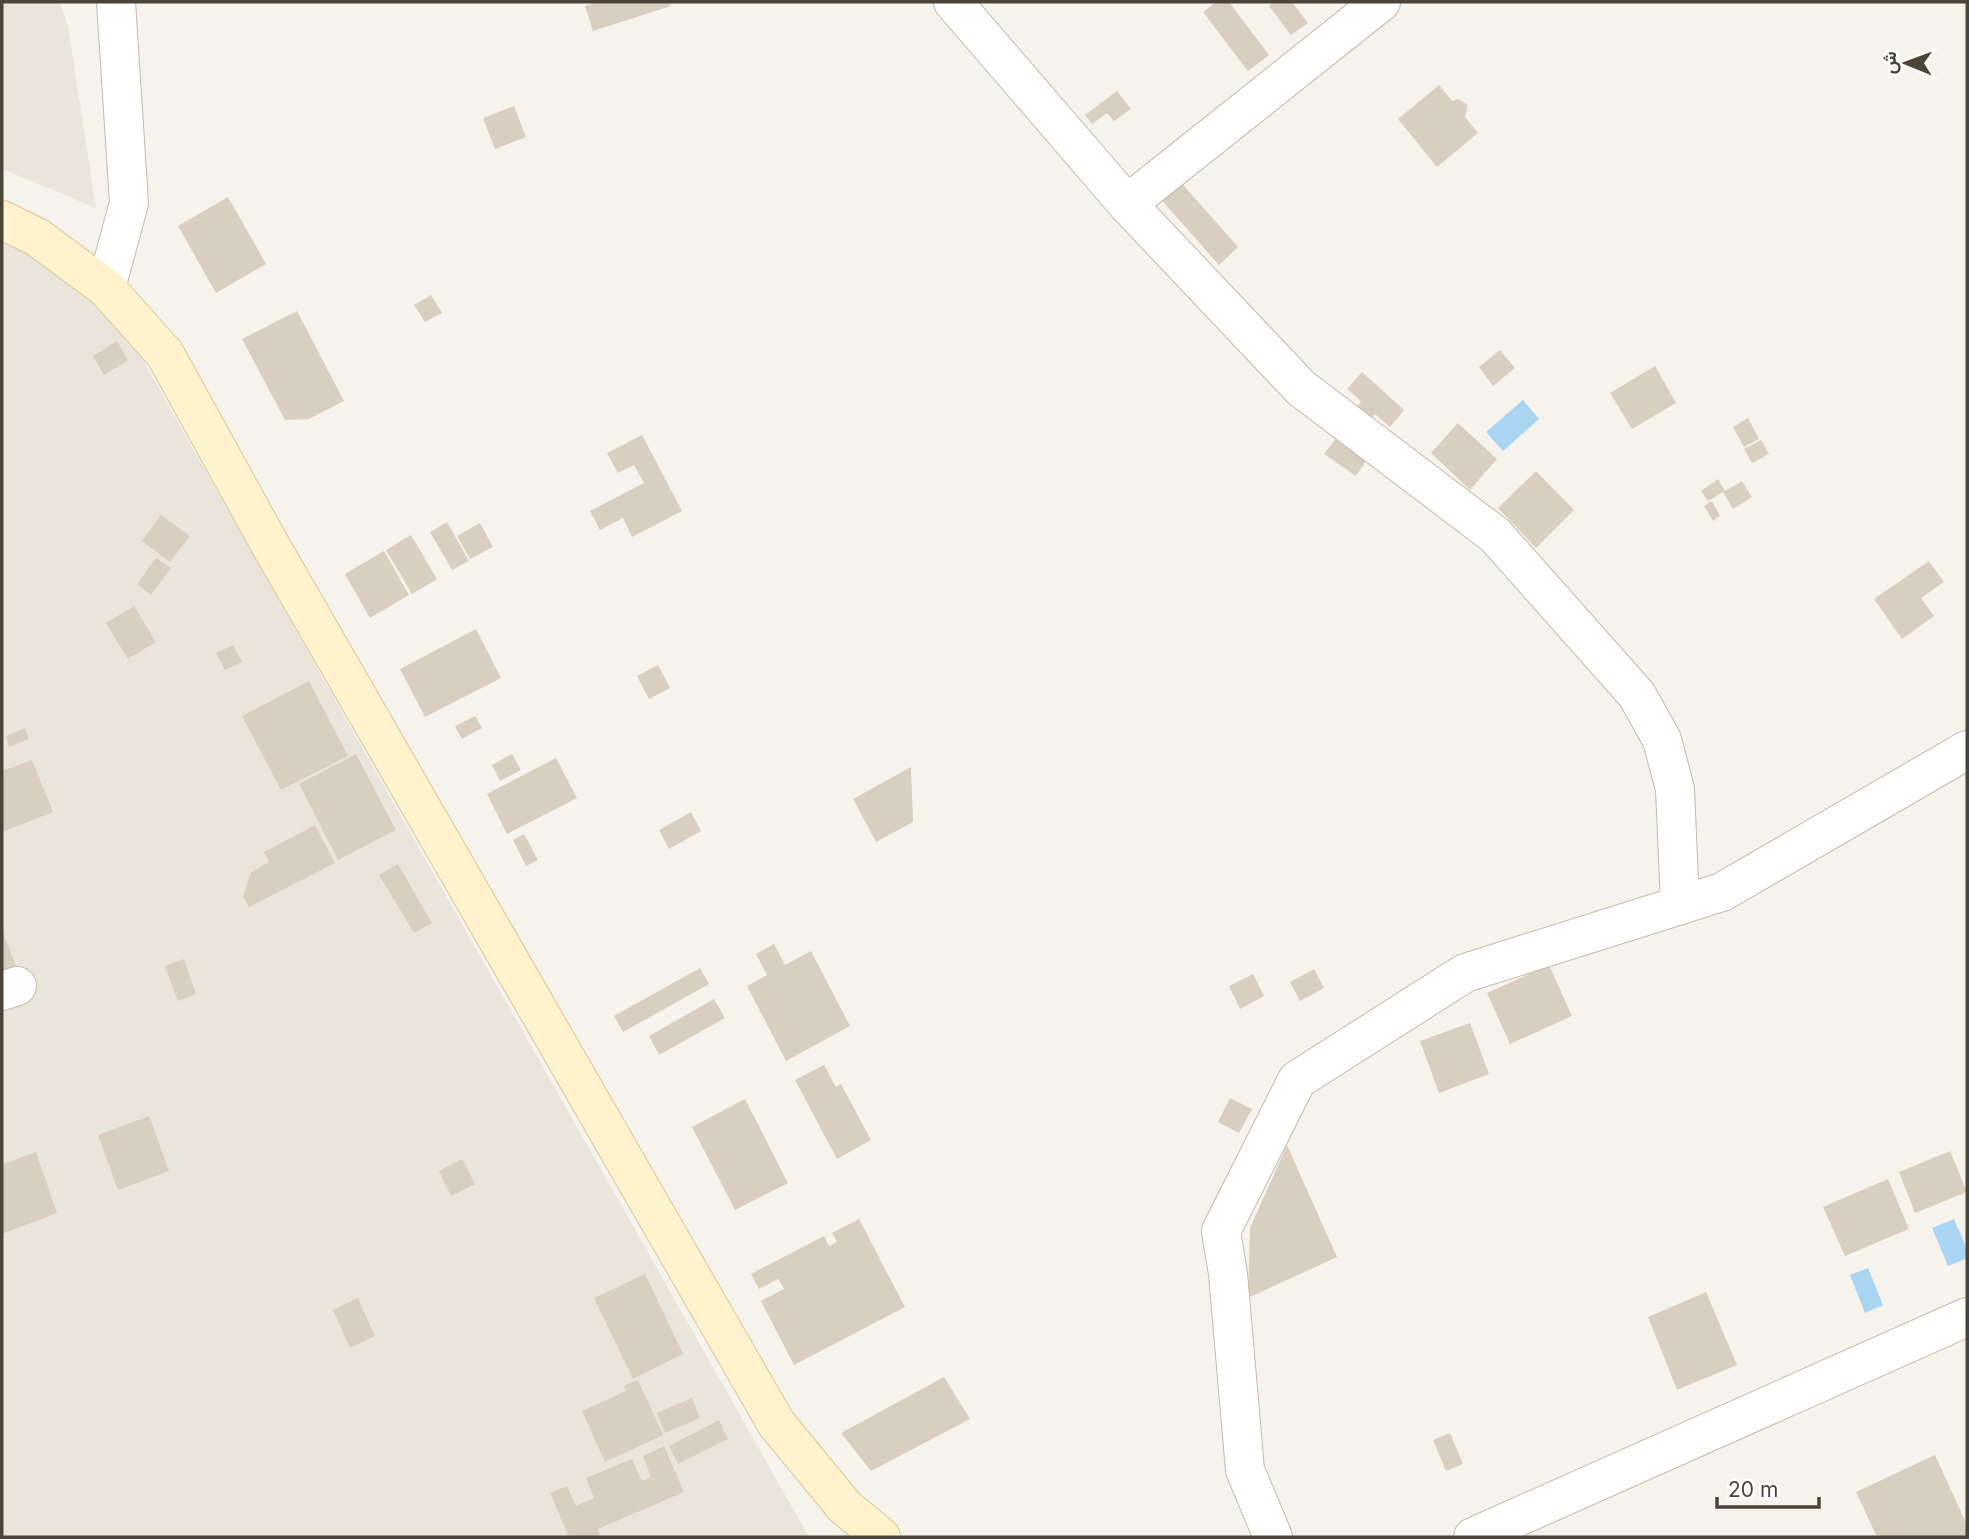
<svg xmlns="http://www.w3.org/2000/svg" width="1969" height="1539" font-family="Inter,Vazirmatn,sans-serif">
	<style>
		.residential { fill: #eae5da }
		.water { fill: #a9d4f2 }
		.building { fill: #d8cfc1 }
		.lines { fill: none; stroke-linecap: round; stroke-linejoin: round }
		.minor-casing { stroke: #c2bbae; stroke-width: 40 }
		.tertiary-casing { stroke: #c2bbae; stroke-width: 40 }
		.secondary-casing { stroke: #d6c79b; stroke-width: 40 }
		.minor { stroke: #fff; stroke-width: 38 }
		.tertiary { stroke: #fff; stroke-width: 38 }
		.secondary { stroke: #fff3cd; stroke-width: 38 }
	</style>
	<rect width="100%" height="100%" fill="#f6f3ec"/>
	<!-- residential -->
	<path class="residential" d="M 2,2 L 60,2 L 68,26 L 96,208 L 2,169 Z
		M 2,240 L 97,279 L 809,1537 L 2,1537 Z"/>
	<!-- water -->
	<path class="water" d="M 1523,400 L 1539,419 L 1503,451 L 1486,432 Z
		M 1954,1219 L 1967,1249 L 1967,1258 L 1948,1266 L 1932,1228 Z
		M 1868,1268 L 1883,1305 L 1865,1313 L 1850,1275 Z"/>
	<!-- building -->
	<path class="building" d="M 598,2 L 670,2 L 671,6 L 593,31 L 585,6 Z
		M 1216,2 L 1229,2 L 1269,55 L 1248,71 L 1203,12 Z
		M 1274,2 L 1292,2 L 1308,23 L 1291,35 L 1269,6 Z
		M 1439,85 L 1452,101 L 1458,99 L 1468,105 L 1465,117 L 1478,133 L 1437,167 L 1398,119 Z
		M 1117,91 L 1131,109 L 1114,121 L 1107,113 L 1092,124 L 1085,115 Z
		M 514,106 L 526,137 L 495,149 L 483,118 Z
		M 1178,179 L 1238,247 L 1219,265 L 1158,196 Z
		M 228,197 L 266,264 L 216,293 L 178,226 Z
		M 431,295 L 442,313 L 425,322 L 414,305 Z
		M 297,311 L 344,401 L 309,419 L 285,420 L 242,339 Z
		M 117,341 L 128,360 L 104,375 L 93,356 Z
		M 1500,350 L 1515,368 L 1493,386 L 1479,367 Z
		M 1655,366 L 1676,403 L 1632,429 L 1610,393 Z
		M 1362,372 L 1404,410 L 1390,427 L 1375,414 L 1371,419 L 1357,407 L 1361,401 L 1347,389 Z
		M 1748,418 L 1759,439 L 1744,447 L 1733,427 Z
		M 1458,423 L 1497,459 L 1470,490 L 1431,453 Z
		M 642,435 L 682,511 L 632,537 L 623,518 L 600,530 L 590,511 L 644,483 L 634,465 L 618,473 L 607,453 Z
		M 1338,436 L 1368,458 L 1356,476 L 1324,454 Z
		M 1761,440 L 1769,454 L 1752,463 L 1744,449 Z
		M 1536,471 L 1574,510 L 1536,548 L 1498,508 Z
		M 1718,479 L 1725,491 L 1742,481 L 1752,497 L 1733,509 L 1723,492 L 1708,501 L 1701,491 Z
		M 1712,501 L 1720,516 L 1713,521 L 1704,506 Z
		M 161,515 L 190,536 L 170,562 L 142,541 Z
		M 447,522 L 469,561 L 452,570 L 430,532 Z
		M 480,523 L 493,547 L 470,559 L 457,536 Z
		M 411,535 L 437,579 L 412,594 L 386,550 Z
		M 384,551 L 409,595 L 370,618 L 345,574 Z
		M 156,558 L 171,568 L 151,595 L 137,584 Z
		M 1929,561 L 1944,582 L 1921,598 L 1934,616 L 1902,639 L 1874,599 Z
		M 134,606 L 156,642 L 128,659 L 106,623 Z
		M 476,629 L 501,678 L 425,717 L 400,669 Z
		M 233,645 L 242,662 L 225,670 L 216,653 Z
		M 658,665 L 670,688 L 649,699 L 637,676 Z
		M 309,681 L 348,756 L 281,790 L 242,716 Z
		M 475,716 L 482,728 L 462,739 L 455,726 Z
		M 25,728 L 29,739 L 9,747 L 6,736 Z
		M 356,754 L 396,830 L 338,860 L 299,784 Z
		M 512,754 L 521,770 L 500,781 L 492,765 Z
		M 556,758 L 577,798 L 507,834 L 487,794 Z
		M 32,760 L 53,812 L 2,832 L 2,771 Z
		M 911,767 L 913,822 L 876,842 L 853,799 Z
		M 691,812 L 701,831 L 669,849 L 659,830 Z
		M 315,825 L 335,863 L 249,907 L 243,897 L 251,872 L 269,862 L 264,852 Z
		M 524,834 L 538,860 L 526,866 L 513,840 Z
		M 398,864 L 432,923 L 414,933 L 379,875 Z
		M 2,929 L 17,969 L 2,974 Z
		M 774,944 L 785,965 L 811,951 L 850,1026 L 786,1061 L 747,986 L 767,975 L 756,954 Z
		M 184,959 L 196,994 L 178,1001 L 165,966 Z
		M 1549,965 L 1572,1016 L 1510,1044 L 1487,993 Z
		M 700,968 L 709,984 L 623,1032 L 614,1016 Z
		M 1314,969 L 1324,988 L 1300,1001 L 1290,982 Z
		M 1253,974 L 1264,996 L 1240,1009 L 1229,986 Z
		M 714,999 L 725,1018 L 659,1055 L 649,1036 Z
		M 1470,1023 L 1489,1074 L 1439,1093 L 1420,1041 Z
		M 824,1065 L 836,1087 L 841,1084 L 871,1140 L 837,1159 L 795,1080 Z
		M 1230,1098 L 1252,1109 L 1239,1133 L 1218,1122 Z
		M 745,1099 L 788,1183 L 735,1210 L 692,1127 Z
		M 149,1116 L 169,1171 L 118,1190 L 98,1135 Z
		M 1287,1145 L 1337,1257 L 1248,1298 L 1250,1228 Z
		M 1950,1151 L 1967,1192 L 1915,1213 L 1899,1172 Z
		M 36,1152 L 57,1213 L 2,1234 L 2,1165 Z
		M 462,1159 L 475,1184 L 451,1196 L 439,1171 Z
		M 1888,1179 L 1909,1229 L 1845,1256 L 1823,1207 Z
		M 859,1219 L 905,1307 L 794,1365 L 761,1301 L 784,1289 L 778,1279 L 759,1289 L 751,1274 L 824,1236 L 829,1246 L 837,1242 L 832,1233 Z
		M 645,1274 L 683,1354 L 633,1379 L 594,1298 Z
		M 1706,1292 L 1737,1365 L 1677,1390 L 1648,1317 Z
		M 358,1298 L 375,1336 L 350,1348 L 333,1310 Z
		M 944,1377 L 970,1419 L 871,1471 L 841,1433 Z
		M 638,1380 L 663,1435 L 605,1462 L 582,1411 L 626,1391 L 623,1386 Z
		M 692,1398 L 700,1418 L 665,1433 L 657,1413 Z
		M 719,1420 L 728,1439 L 678,1464 L 669,1446 Z
		M 1450,1433 L 1463,1464 L 1446,1471 L 1433,1440 Z
		M 664,1446 L 684,1492 L 598,1529 L 600,1535 L 596,1537 L 569,1537 L 550,1493 L 567,1486 L 576,1506 L 594,1498 L 586,1478 L 632,1459 L 642,1481 L 651,1477 L 643,1456 Z
		M 1935,1455 L 1967,1525 L 1967,1537 L 1877,1537 L 1856,1492 Z"/>
	<g class="lines">
		<defs>
			<path id="minor" d="M 953,2 L 1127,204 L 1301,388 L 1495,535 L 1637,695 L 1662,740 L 1675,789 L 1680,905
				M 1127,204 L 1381,2
				M 2,991 L 17,986
				M 1473,1537 L 1967,1317"/>
			<path id="tertiary" d="M 106,288 L 129,203 L 116,2
				M 1273,1537 L 1245,1470 L 1228,1274 L 1221,1231 L 1297,1080 L 1465,973 L 1722,892 L 1967,750"/>
			<path id="secondary" d="M 2,220 L 37,237 L 106,288 L 165,354 L 268,541 L 776,1423 L 844,1506 L 881,1537"/>
		</defs>
		<!-- minor casing -->
		<use href="#minor" class="minor-casing"/>
		<!-- tertiary casing -->
		<use href="#tertiary" class="tertiary-casing"/>
		<!-- secondary casing -->
		<use href="#secondary" class="secondary-casing"/>
		<!-- minor -->
		<use href="#minor" class="minor"/>
		<!-- tertiary -->
		<use href="#tertiary" class="tertiary"/>
		<!-- secondary -->
		<use href="#secondary" class="secondary"/>
	</g>
	<!-- border -->
	<rect width="1969" height="1539" fill="none" stroke="#4b4439" stroke-width="7"/>
	<!-- north arrow -->
	<g transform="translate(1906 63) rotate(271)" stroke="#ffffff" stroke-width="5" paint-order="stroke">
	<path d="M0-5L12 26L0 18L-12 26Z" fill="#4b4439"/>
	<text y="-10" font-size="19" font-weight="bold" text-anchor="middle" fill="#4b4439">ش</text>
	</g>
	<!-- scale -->
	<path d="M1717 1497v10h102v-10" fill="none" stroke="#4b4439" stroke-width="3.5"/>
	<text x="1728" y="1497" font-size="21" fill="#4b4439" stroke="#ffffff" stroke-width="5" paint-order="stroke">20 m</text>
</svg>
